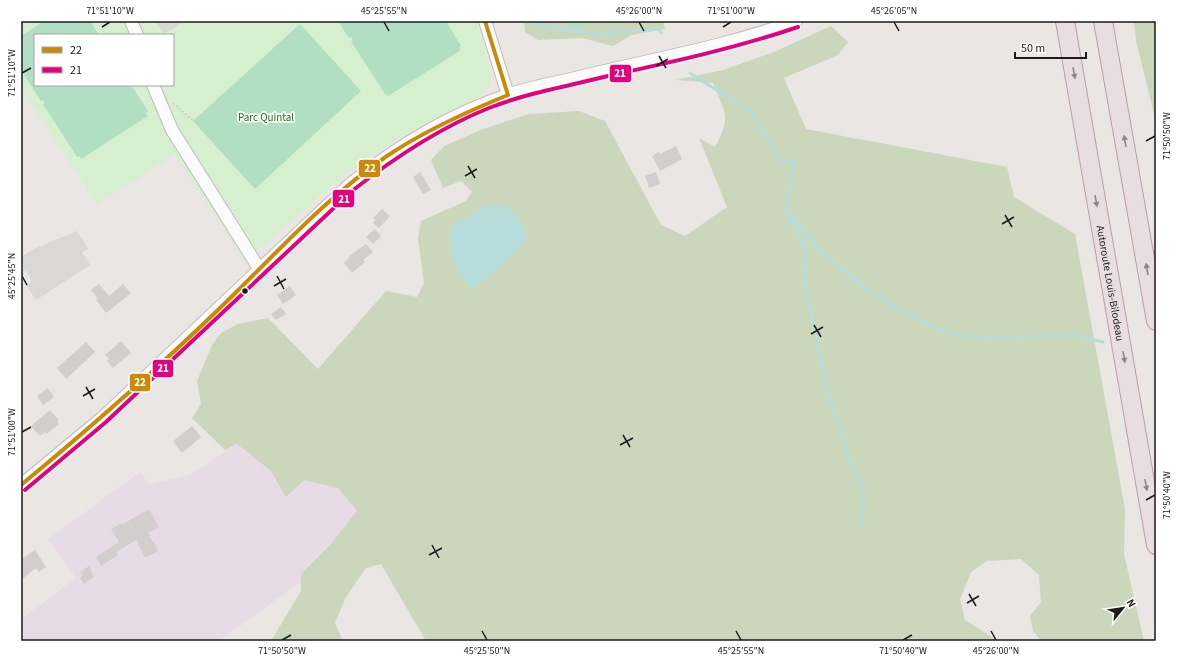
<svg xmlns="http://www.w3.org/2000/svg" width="1177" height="662" font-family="'Source Sans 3',sans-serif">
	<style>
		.industrial { fill: #e7dce5 }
		.forest { fill: #cad7ba }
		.park { fill: #d5efcf; fill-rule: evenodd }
		.pitch { fill: #b0dfc2 }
		.parking { fill: #d9d8d7 }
		.water { fill: #b7dcdc }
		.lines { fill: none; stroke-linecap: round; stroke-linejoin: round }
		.stream { stroke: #b7dcdc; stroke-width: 3 }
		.building { fill: #d2cecd }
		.minor-casing { stroke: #bfbdbc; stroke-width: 14 }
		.highway-casing { stroke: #bd9cac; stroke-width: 20 }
		.path { stroke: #d5c5c6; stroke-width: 1.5; stroke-dasharray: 2 2; stroke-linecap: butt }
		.minor { stroke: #fcfbfb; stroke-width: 12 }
		.highway { stroke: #e8dde1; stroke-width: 18 }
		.bus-1-casing { stroke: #fff; stroke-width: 7 }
		.bus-2-casing { stroke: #fff; stroke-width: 7 }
		.bus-1 { stroke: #cb8a05; stroke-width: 4 }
		.bus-2 { stroke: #e5007d; stroke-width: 4 }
		.oneway { fill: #8c8688 }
		.ticks { fill: none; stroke: #1b1b1b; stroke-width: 1.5 }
		.bus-dot { fill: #1b1b1b; stroke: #fff; stroke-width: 1.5 }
		.labels { text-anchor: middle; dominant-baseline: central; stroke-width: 3.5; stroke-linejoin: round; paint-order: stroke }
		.park-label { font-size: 11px; fill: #1a730f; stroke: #fff }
		.street-label { font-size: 11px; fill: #1b1b1b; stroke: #fff }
		.line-badge { stroke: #fff; stroke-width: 1.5 }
		.badge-label { font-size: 11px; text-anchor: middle; font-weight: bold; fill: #fff }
		.neatline { fill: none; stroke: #1b1b1b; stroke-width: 1.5 }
		.ticks-label { font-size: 10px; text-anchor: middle; fill: #1b1b1b }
	</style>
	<rect width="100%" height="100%" fill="#e9e6e4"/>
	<!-- industrial -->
	<path class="industrial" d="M 292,407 L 388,519 L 219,641 L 21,641 L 21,619 L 76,578 L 48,539 L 140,472 L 149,484 L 190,475 Z"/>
	<!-- forest -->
	<path class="forest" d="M 524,21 L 558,21 L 579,29 L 586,25 L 588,21 L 663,21 L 665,29 L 632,35 L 613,46 L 582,38 L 538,40 L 525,32 Z
		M 1134,21 L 1156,21 L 1156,122 L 1136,41 Z
		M 831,26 L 848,42 L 838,55 L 784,78 L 806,129 L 1007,167 L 1014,197 L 1075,234 L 1125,509 L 1124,554 L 1144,641 L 1041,641 L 1033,631 L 1030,616 L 1041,602 L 1039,575 L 1021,559 L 987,561 L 971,572 L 960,599 L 965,620 L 998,641 L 426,641 L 381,564 L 366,568 L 346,597 L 335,623 L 343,641 L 271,641 L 301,591 L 301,574 L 331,544 L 357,511 L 338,488 L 304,480 L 286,497 L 271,471 L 237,444 L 225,450 L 192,418 L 201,404 L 197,381 L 212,345 L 221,333 L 238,324 L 268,318 L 318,369 L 386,291 L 417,297 L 424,283 L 418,238 L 421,221 L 466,201 L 472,192 L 461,181 L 443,188 L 431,160 L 444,146 L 481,130 L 529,114 L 579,111 L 605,121 L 661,225 L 685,236 L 727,207 L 699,138 L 715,147 C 732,116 725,113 713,83 L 676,80 L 723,70 L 774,52 Z"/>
	<!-- park -->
	<path class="park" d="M 21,21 L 478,21 L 491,75 C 490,85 488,90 479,97 L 422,125 L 368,158 L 340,179 L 245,261 L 175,154 L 97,204 L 21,88 ZM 35,35 L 173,35 L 173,85 L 35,85 Z"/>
	<!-- pitch -->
	<path class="pitch" d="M 44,21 L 90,21 L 99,35 L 35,35 L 35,85 L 131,85 L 148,111 L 146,113 L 148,116 L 81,159 L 79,156 L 77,157 L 43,104 L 45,103 L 43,100 L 41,101 L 21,70 L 21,36 Z
		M 338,21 L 446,21 L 461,46 L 459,48 L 461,50 L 388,96 L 386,94 L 385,94 L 351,41 L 353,40 L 351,37 L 349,38 Z
		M 558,21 L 588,21 L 586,25 L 579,29 Z
		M 300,24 L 361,91 L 255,189 L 193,121 Z"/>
	<!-- parking -->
	<path class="parking" d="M 155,21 L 185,21 L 164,34 Z
		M 77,231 L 88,249 L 82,252 L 90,265 L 36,300 L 26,285 L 32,281 L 21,263 L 21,257 L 34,249 Z"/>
	<!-- water -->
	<path class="water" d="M 486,206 C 491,206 497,205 502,206 C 517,209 528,229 524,243 L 488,277 L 471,288 C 454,268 448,252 452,226 Z"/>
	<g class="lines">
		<!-- stream -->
		<path class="stream" d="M 526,21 L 541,26 L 598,34 L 659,29 L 661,33
			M 690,73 L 752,113 L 779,160 L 794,161 L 786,210 L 806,251 L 805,284 L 826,385 L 849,458 L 863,492 L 860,526
			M 789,213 L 818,248 L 866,289 L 919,321 L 959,336 L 1002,338 L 1072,335 L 1103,342"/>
	</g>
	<!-- building -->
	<path class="building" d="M 676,146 L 682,159 L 660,171 L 652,156 L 659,152 L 660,154 Z
		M 420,172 L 431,190 L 423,194 L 413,177 Z
		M 656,172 L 660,184 L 649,188 L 645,176 Z
		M 382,209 L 390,216 L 379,228 L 373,223 L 375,220 L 373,218 Z
		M 375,229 L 381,236 L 373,244 L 366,237 Z
		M 366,244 L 373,252 L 363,260 L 365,262 L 352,273 L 344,263 L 350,257 L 349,256 Z
		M 99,284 L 109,296 L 123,284 L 131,293 L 106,313 L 96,300 L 98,299 L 91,290 Z
		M 290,286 L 296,295 L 283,304 L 277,295 Z
		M 281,307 L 286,314 L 276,320 L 271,314 Z
		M 121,341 L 131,353 L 113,368 L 107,361 L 109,359 L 105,355 Z
		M 86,342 L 95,352 L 66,379 L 57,368 Z
		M 48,388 L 54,397 L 43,405 L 37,396 Z
		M 50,410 L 59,420 L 57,422 L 59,424 L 47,434 L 45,432 L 40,436 L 31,426 Z
		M 192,426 L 201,437 L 182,453 L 173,441 Z
		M 149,509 L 159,527 L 148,533 L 158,551 L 145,558 L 136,540 L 116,552 L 118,555 L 101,566 L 96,557 L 119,542 L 111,529 L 122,523 L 123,524 Z
		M 35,550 L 46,567 L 39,572 L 36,568 L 21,580 L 21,559 Z
		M 89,566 L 94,577 L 84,584 L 80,578 L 83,575 L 80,572 Z"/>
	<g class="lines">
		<defs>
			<path id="minor" d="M 131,21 L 137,35
				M 485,21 L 508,95
				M 153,85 L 172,130 L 260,270
				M 21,485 L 102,418 L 348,186 C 395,148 450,114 508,95 C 527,88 547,84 567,80 C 643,61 721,48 796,21"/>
			<g id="highway">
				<path id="s1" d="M 1065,21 L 1156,545"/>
				<path d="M 1103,21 L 1156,321"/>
			</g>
		</defs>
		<!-- minor casing -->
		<use href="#minor" class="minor-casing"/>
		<!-- highway casing -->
		<use href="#highway" class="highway-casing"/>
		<!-- path -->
		<path class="path" d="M 173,103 L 193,121
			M 21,266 L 24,270 L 21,280"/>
		<!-- minor -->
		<use href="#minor" class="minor"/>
		<!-- highway -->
		<use href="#highway" class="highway"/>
		<defs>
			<path id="bus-1" d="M 485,21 L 508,95
				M 21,485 C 90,428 157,369 221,307 C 275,255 325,198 387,156 C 424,131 466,112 508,95"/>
			<path id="bus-2" d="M 25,490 L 106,422 L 352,191 C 394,158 439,128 489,108 C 527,93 568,86 608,76 C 672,62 736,48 798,27"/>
		</defs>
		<!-- bus-1 casing -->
		<use href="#bus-1" class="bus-1-casing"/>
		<!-- bus-2 casing -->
		<use href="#bus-2" class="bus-2-casing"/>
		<!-- bus-1 -->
		<use href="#bus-1" class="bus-1"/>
		<!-- bus-2 -->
		<use href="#bus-2" class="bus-2"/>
	</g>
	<!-- one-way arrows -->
	<defs><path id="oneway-solid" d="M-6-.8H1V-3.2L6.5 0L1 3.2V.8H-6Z"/></defs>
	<g class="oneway">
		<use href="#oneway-solid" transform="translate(1074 73) rotate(80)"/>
		<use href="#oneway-solid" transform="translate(1125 141) rotate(-100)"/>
		<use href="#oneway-solid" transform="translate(1096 201) rotate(80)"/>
		<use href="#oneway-solid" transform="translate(1147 269) rotate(-100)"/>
		<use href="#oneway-solid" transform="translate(1124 357) rotate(80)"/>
		<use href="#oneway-solid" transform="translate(1146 485) rotate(80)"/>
	</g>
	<!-- ticks -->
	<path class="ticks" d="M 384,22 L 389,31M 639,22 L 644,31M 894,22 L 899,31M 102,27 L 110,22M 723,27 L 731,22M 659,56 L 666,68M 656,66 L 668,59M 22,73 L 31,68M 1146,141 L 1155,136M 468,166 L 475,178M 465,176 L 477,169M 1005,215 L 1012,227M 1002,224 L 1014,217M 22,276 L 27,285M 277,276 L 284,289M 274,286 L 286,279M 814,325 L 821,337M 811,334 L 823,327M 86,387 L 93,399M 83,396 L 95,389M 22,432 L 31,427M 623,435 L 630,447M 620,445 L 633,438M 1146,500 L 1155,495M 432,545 L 439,558M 429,555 L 442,548M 969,594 L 976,606M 967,603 L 979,596M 482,631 L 487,640M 736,631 L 741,640M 991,631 L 996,640M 282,640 L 291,635M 903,640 L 912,635"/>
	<!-- markers -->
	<circle class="bus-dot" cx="245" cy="291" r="3.5"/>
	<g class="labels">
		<!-- park labels -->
		<g class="park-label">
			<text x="266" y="117">Parc Quintal</text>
		</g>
		<!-- street labels -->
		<g class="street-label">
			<text stroke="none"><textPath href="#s1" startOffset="266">Autoroute Louis-Bilodeau</textPath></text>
		</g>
	</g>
	<g class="line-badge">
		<rect x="609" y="64" width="23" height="19" rx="4" fill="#e5007d"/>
		<rect x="358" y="159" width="23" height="19" rx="4" fill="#cb8a05"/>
		<rect x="332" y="189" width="23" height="19" rx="4" fill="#e5007d"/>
		<rect x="152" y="359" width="22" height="19" rx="4" fill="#e5007d"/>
		<rect x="129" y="373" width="22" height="19" rx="4" fill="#cb8a05"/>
	</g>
	<g class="badge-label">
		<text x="620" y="77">21</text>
		<text x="370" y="172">22</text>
		<text x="344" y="203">21</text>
		<text x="163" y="372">21</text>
		<text x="140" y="386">22</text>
	</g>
	<!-- border -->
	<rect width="1177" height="662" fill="none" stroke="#ffffff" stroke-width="44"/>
	<!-- legend -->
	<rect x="34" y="34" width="140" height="52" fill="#ffffff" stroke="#a4a4a4"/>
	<rect x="42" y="47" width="20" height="6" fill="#cb8a05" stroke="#a4a4a4"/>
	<text x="70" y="54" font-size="12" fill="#1b1b1b">22</text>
	<rect x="42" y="67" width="20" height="6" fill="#e5007d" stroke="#a4a4a4"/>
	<text x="70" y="74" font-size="12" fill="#1b1b1b">21</text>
	<!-- north arrow -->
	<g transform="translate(1123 608) rotate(60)" stroke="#ffffff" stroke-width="3" paint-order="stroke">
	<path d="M0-3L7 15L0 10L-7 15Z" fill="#1b1b1b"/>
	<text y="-6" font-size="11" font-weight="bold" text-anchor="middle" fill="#1b1b1b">N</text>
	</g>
	<!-- scale -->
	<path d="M1015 52v6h71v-6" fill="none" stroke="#1b1b1b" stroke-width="2"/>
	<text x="1021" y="52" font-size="12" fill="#1b1b1b" stroke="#ffffff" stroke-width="3" paint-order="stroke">50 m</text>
	<rect x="22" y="22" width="1133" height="618" class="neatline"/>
	<g class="ticks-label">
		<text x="110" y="14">71°51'10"W</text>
		<text x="384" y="14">45°25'55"N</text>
		<text x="639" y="14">45°26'00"N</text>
		<text x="731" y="14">71°51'00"W</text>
		<text x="894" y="14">45°26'05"N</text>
		<text transform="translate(11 73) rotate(-90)" y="4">71°51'10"W</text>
		<text transform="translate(1166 136) rotate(-90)" y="4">71°50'50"W</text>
		<text transform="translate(11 276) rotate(-90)" y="4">45°25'45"N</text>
		<text transform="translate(11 432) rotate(-90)" y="4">71°51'00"W</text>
		<text transform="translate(1166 495) rotate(-90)" y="4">71°50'40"W</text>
		<text x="282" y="654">71°50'50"W</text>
		<text x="487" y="654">45°25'50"N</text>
		<text x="741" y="654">45°25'55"N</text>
		<text x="903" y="654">71°50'40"W</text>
		<text x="996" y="654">45°26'00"N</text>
	</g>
</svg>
